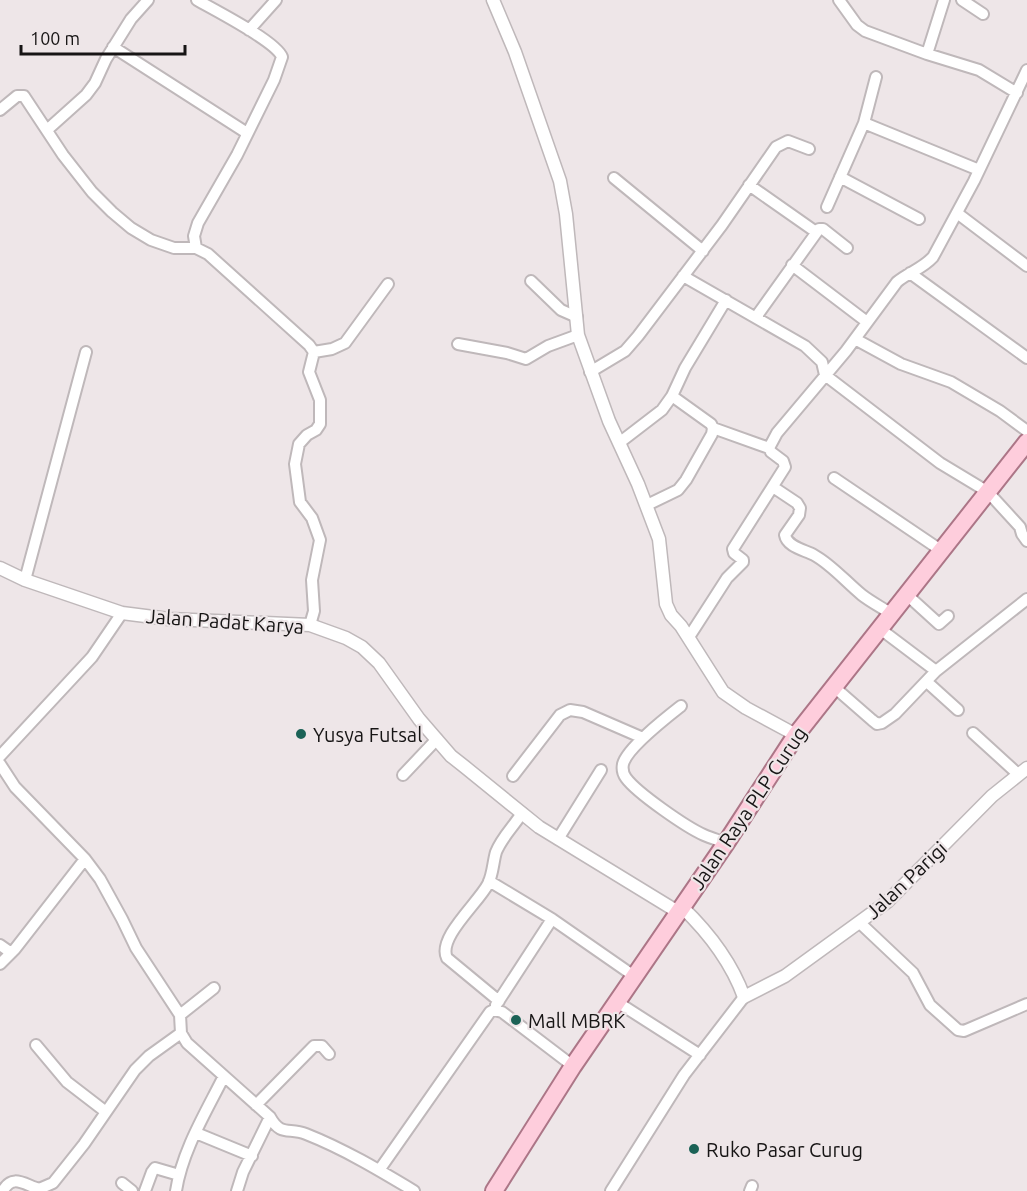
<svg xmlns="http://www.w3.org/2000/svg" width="1027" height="1191" font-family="Ubuntu,sans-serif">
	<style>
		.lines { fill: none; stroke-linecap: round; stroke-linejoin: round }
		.minor-casing { stroke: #bfb8ba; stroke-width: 14 }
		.tertiary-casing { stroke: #bfb8ba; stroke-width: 15 }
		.primary-casing { stroke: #ac7687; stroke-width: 20 }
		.minor { stroke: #fff; stroke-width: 10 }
		.tertiary { stroke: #fff; stroke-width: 12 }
		.primary { stroke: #fecddc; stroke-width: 16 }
		.poi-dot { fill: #1b6256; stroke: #eee6e8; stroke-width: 2 }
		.labels { text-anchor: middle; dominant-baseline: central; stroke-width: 4.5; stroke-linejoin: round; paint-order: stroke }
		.street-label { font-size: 20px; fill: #171515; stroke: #eee6e8 }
		.poi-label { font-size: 20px; fill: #171515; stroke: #eee6e8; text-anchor: start }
	</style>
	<rect width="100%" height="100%" fill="#eee6e8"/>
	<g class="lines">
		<defs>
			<path id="minor" d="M 839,0 L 857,25 L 865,31 L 927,54 L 979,70 L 1017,93
				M 962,0 L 983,14
				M 249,30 L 276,0
				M 113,47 L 247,133
				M 927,54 L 944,0
				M 0,110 L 17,96 L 24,96 L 63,155 L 92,192 L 112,212 L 131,228 L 151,240 L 174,248 L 196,248 L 208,254 L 309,345 L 314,352 L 309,372 L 320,400 L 320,424 L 316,430 L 307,435 L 299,444 L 295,464 L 300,502 L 312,518 L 320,540 L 312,580 L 314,611 L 310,625
				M 864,123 L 979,170
				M 47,130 L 86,95 L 95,83 L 106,59 L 131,19 L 148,0
				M 840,177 L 919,219
				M 614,178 L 703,251
				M 749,185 L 816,232
				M 827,207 L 864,123 L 876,77
				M 957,213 L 1027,266
				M 196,248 L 194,236 L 198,223 L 237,155 L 274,80 L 282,57 C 276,41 214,10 197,0
				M 792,265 L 867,322
				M 910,273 L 1027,358
				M 683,276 L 805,346 L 822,362 L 825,375 L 940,463 L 988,492 L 1020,527 L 1022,534 L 1027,541
				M 531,281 L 561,310 L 577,317
				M 756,317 L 819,229 L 823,229 L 847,248
				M 855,339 L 901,364 L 951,382 L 1000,411 L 1027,431
				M 458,344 L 507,353 L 526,359 L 548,346 L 578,335
				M 314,352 L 332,349 L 345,343 L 388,284
				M 590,372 L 625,351 L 638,336 L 722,225 L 776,147 L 788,141 L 809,149
				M 619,443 L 662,410 L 672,396 L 685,368 L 726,300
				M 769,448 L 777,433 L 846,351 L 897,282 C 909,272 922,269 933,257 L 974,181 L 1027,70
				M 834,478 L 942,551
				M 773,487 L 797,503 L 800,508 L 799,515 L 785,535 C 787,547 805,550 814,555 C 832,565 846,582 862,595 C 871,602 881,607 890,613
				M 647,505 L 678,490 L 686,480 L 712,434 L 713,428 L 711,424 L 672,396
				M 25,580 L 86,352
				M 906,594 L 939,624 L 948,616
				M 879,628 L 936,671
				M 689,637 L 727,578 L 743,562 L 743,560 L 734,553 L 733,549 L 785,467 L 783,461 L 771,452 L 769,448 L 713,428
				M 927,682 L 958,710
				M 833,686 L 872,720 L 877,724 L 882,723 L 895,714 L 936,671 L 1027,599
				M 681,706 C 667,717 627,748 623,764 C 622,769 623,774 626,778 C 637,793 686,827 704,835 C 711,838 718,840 726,843
				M 973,733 L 1018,774
				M 0,756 L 92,657 L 122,613
				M 0,764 L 15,787 L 85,859 L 100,879 L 122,919 L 136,948 L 180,1015 L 181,1033 L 187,1043 L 270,1117 C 281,1137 289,1127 306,1134 C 344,1149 379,1170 414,1191
				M 403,775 L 437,739
				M 513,776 L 560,715 L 570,710 L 583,712 L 643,738
				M 558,839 L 601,770
				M 489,881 L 552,919 L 634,976
				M 860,923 L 913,973 L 930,1005 L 958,1030 L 964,1031 L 1027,1004
				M 0,945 L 10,952
				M 0,964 L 15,949 L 85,859
				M 499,1001 L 447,958 C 437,938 479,902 488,884 C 493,874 493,862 496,852 C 502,837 514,826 522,813
				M 617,1002 L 700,1055
				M 496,1005 L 552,919
				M 180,1015 L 214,988
				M 36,1045 L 67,1082 L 106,1112
				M 256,1105 L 314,1046 L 322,1046 L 329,1054
				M 196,1133 L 252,1156
				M 380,1169 L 490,1012 L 494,1010 L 502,1012 L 573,1066
				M 122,1183 L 132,1191
				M 3,1191 C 12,1173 25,1185 39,1189 L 53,1183 L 84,1144 L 135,1070 L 149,1056 L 181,1033
				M 145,1191 L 152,1172 L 155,1168 L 179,1175
				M 176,1191 C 182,1151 206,1112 224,1076
				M 237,1191 L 243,1172 L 270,1117
				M 611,1191 L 684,1075 L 744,997
				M 750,1191 L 752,1186"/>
			<path id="tertiary" d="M 493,0 L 515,52 L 560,181 L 566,214 L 578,335 L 609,421 L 638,484 L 659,539 L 666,604 L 671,615 L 681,626 L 723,692 L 746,708 L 796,735
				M 0,568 L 25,580 L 122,613 L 169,619 L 310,625 L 346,638 L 362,647 L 379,663 L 419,719 L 451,756 L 465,767 L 539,827 L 678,912
				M 682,907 C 709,933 731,961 744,997 L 785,976 L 887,902 L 992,796 L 1027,768"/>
			<path id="primary" d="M 494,1191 L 573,1066 L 726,843 L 796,735 L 1027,442"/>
		</defs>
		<!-- minor casing -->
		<use href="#minor" class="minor-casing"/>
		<!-- tertiary casing -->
		<use href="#tertiary" class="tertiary-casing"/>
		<!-- primary casing -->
		<use href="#primary" class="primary-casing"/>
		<!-- minor -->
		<use href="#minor" class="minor"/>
		<!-- tertiary -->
		<use href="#tertiary" class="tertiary"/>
		<!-- primary -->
		<use href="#primary" class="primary"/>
	</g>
	<!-- markers -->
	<g class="poi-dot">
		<circle cx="301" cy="734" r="6"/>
		<circle cx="516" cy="1020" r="6"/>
		<circle cx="694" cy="1149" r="6"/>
	</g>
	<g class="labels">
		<!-- street labels -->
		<g class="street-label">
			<text transform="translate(225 621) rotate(4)">Jalan Padat Karya</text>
			<text transform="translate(748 808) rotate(-56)">Jalan Raya PLP Curug</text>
			<text transform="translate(906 880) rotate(-43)">Jalan Parigi</text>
		</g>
		<!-- poi labels -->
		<g class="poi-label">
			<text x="313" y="734">Yusya Futsal</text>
			<text x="528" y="1020">Mall MBRK</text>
			<text x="706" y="1149">Ruko Pasar Curug</text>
		</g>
	</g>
	<!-- scale -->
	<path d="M21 45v9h164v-9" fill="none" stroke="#171515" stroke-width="3"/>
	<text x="30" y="45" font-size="18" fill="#171515" stroke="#eee6e8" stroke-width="4.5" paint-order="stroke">100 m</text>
</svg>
